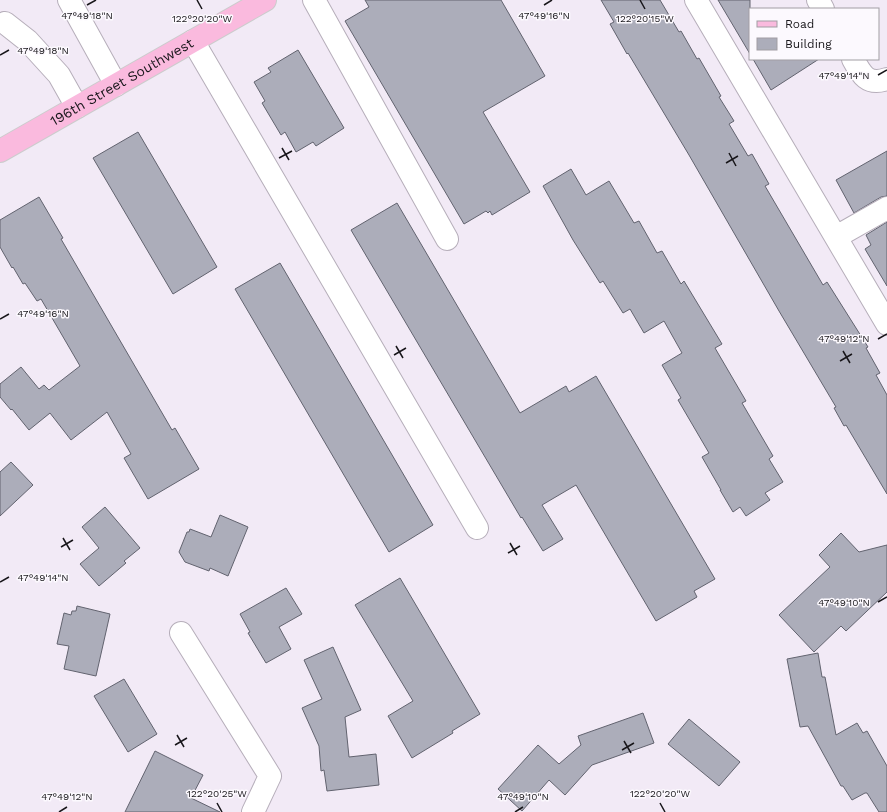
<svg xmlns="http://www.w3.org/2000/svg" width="887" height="812" font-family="'Work Sans',sans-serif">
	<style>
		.building { fill: #acadba; stroke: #62636f }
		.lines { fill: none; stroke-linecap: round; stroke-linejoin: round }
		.minor-casing { stroke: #b6aeba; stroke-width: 24 }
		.major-casing { stroke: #cccccd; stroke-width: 24 }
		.minor { stroke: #fff; stroke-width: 22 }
		.major { stroke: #fabade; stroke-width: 22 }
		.ticks { fill: none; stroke: #18161a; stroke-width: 1.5 }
		.labels { text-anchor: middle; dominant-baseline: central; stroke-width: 3; stroke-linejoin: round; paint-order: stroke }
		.street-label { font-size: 14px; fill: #18161a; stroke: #fcf9fe }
		.ticks-label { font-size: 10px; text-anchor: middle; fill: #18161a; stroke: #fcf9fe; stroke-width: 3; stroke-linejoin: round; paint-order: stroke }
	</style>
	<rect width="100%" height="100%" fill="#f2eaf6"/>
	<!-- building -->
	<path class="building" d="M 365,0 L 501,0 L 545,76 L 483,112 L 530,192 L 492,215 L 490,211 L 488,213 L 486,211 L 464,224 L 345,21 L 369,7 Z
		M 601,0 L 660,0 L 679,32 L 681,31 L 697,59 L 699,58 L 721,96 L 719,97 L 734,121 L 729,124 L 748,156 L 752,154 L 769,184 L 765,186 L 823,285 L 827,282 L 868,347 L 866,348 L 880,373 L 876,375 L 887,395 L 887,494 L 846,425 L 844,426 L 834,408 L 836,407 L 779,311 L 689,155 L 628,53 L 627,54 L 610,24 L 614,22 Z
		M 718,0 L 750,0 L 750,54 Z
		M 298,50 L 344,128 L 316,146 L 313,142 L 296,152 L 285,132 L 281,135 L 262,103 L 265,101 L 254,82 L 271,72 L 268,68 Z
		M 753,59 L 819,59 L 771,90 Z
		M 138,132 L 217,267 L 173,294 L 93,158 Z
		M 887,151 L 887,196 L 881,197 L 854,213 L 836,180 Z
		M 571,169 L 586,195 L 609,181 L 634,223 L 639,221 L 657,253 L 662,251 L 681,284 L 684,281 L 722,344 L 715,348 L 746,401 L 742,403 L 773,456 L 769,459 L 783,482 L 765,493 L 770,500 L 746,516 L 740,507 L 733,512 L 720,490 L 721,490 L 702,457 L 709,453 L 678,400 L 681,398 L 662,365 L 682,353 L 664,321 L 644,333 L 630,309 L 623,313 L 603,281 L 600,283 L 573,240 L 543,186 Z
		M 39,197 L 63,238 L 61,239 L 172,430 L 175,428 L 199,469 L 148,499 L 124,458 L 131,454 L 107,412 L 71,440 L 50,413 L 29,430 L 12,409 L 11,410 L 0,397 L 0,384 L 21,367 L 39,389 L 44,385 L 49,390 L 80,366 L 41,299 L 37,301 L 25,283 L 23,284 L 13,267 L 12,268 L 0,247 L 0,220 Z
		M 397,203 L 520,413 L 566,386 L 569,392 L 596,376 L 715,579 L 694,591 L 697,597 L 656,621 L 576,485 L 542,505 L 563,539 L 543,551 L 522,517 L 521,518 L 351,230 Z
		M 887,222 L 887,286 L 865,249 L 871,245 L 866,235 Z
		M 280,263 L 433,525 L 389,552 L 235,289 Z
		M 11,462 L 33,485 L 0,516 L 0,472 Z
		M 105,507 L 140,548 L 124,561 L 126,563 L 99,586 L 80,564 L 99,548 L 82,527 Z
		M 220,515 L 248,527 L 228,576 L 210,568 L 209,571 L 185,562 L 179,552 L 187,532 L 189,532 L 190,529 L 211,537 Z
		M 841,533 L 859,552 L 887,545 L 887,592 L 846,631 L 841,626 L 814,652 L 779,615 L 830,567 L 819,555 Z
		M 400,578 L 480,714 L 452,731 L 453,733 L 412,758 L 388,716 L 413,701 L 355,605 Z
		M 286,588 L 302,614 L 279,627 L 291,649 L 266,663 L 248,633 L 250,632 L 240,614 Z
		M 77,606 L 110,614 L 96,676 L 64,669 L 69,646 L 57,644 L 64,613 L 71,615 L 72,611 L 76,611 Z
		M 333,647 L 361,710 L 345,717 L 349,757 L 376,754 L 379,785 L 327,791 L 324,770 L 321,771 L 319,746 L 302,708 L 322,699 L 304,660 Z
		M 818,653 L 822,677 L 825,677 L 836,735 L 857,723 L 863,733 L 867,731 L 887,766 L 887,812 L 879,812 L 867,793 L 865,793 L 852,800 L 843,786 L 841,786 L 808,726 L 800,727 L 787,659 Z
		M 124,679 L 157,734 L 128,752 L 94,696 Z
		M 643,713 L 654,743 L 592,765 L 565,795 L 549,780 L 522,811 L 498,789 L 538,745 L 559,764 L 581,745 L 578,736 Z
		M 689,719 L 740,762 L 719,786 L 668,744 Z
		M 155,751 L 203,775 L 191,798 L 220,812 L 125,812 Z"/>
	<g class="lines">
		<defs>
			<path id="minor" d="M 69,0 L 116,85
				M 314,0 L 447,239
				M 696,0 L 887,324
				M 818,0 L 823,9
				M 5,23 L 28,41 L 59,75 L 77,107
				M 193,41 L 477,528
				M 853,59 C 861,74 867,86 887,79
				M 836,237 L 887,208
				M 181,633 L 270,776 L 253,812"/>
			<g id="major">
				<path id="s1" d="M 0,151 L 265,0"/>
			</g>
		</defs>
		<!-- minor casing -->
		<use href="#minor" class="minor-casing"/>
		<!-- major casing -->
		<use href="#major" class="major-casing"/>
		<!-- minor -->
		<use href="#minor" class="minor"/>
		<!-- major -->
		<use href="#major" class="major"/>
	</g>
	<!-- ticks -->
	<path class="ticks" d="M 197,0 L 202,9M 640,0 L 645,9M 87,5 L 96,0M 544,5 L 552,0M 0,55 L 9,50M 878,75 L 887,70M 282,148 L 289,160M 729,153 L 736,166M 279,158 L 292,151M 726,163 L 738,156M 0,319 L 9,314M 878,339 L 887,334M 396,346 L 403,358M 843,351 L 850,363M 394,355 L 406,348M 840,361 L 852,354M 63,538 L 70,550M 510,543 L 517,555M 61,547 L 73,540M 508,553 L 520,546M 0,582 L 9,577M 878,602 L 887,597M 177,735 L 184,747M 624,741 L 631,753M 175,745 L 187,738M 622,750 L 634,743M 217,803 L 222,812M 660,803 L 665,812M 59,812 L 67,807M 515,812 L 523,807"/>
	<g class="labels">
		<!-- street labels -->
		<g class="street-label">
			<text stroke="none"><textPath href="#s1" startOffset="140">196th Street Southwest</textPath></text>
		</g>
	</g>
	<g class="ticks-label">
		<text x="87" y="19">47°49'18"N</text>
		<text x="544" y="19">47°49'16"N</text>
		<text x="202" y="22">122°20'20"W</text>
		<text x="645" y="22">122°20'15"W</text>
		<text x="43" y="54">47°49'18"N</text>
		<text x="844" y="79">47°49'14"N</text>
		<text x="43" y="317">47°49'16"N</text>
		<text x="844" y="342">47°49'12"N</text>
		<text x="43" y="581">47°49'14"N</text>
		<text x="844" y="606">47°49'10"N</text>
		<text x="217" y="797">122°20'25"W</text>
		<text x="660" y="797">122°20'20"W</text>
		<text x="67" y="800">47°49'12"N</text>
		<text x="523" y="800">47°49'10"N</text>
	</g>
	<!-- legend -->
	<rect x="749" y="8" width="130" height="52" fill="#fcf9fe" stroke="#a19ea3"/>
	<rect x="757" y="21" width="20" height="6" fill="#fabade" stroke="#a19ea3"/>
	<text x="785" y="28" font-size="12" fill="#18161a">Road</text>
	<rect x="757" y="38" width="20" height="12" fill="#acadba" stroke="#a19ea3"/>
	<text x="785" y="48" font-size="12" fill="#18161a">Building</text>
</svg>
